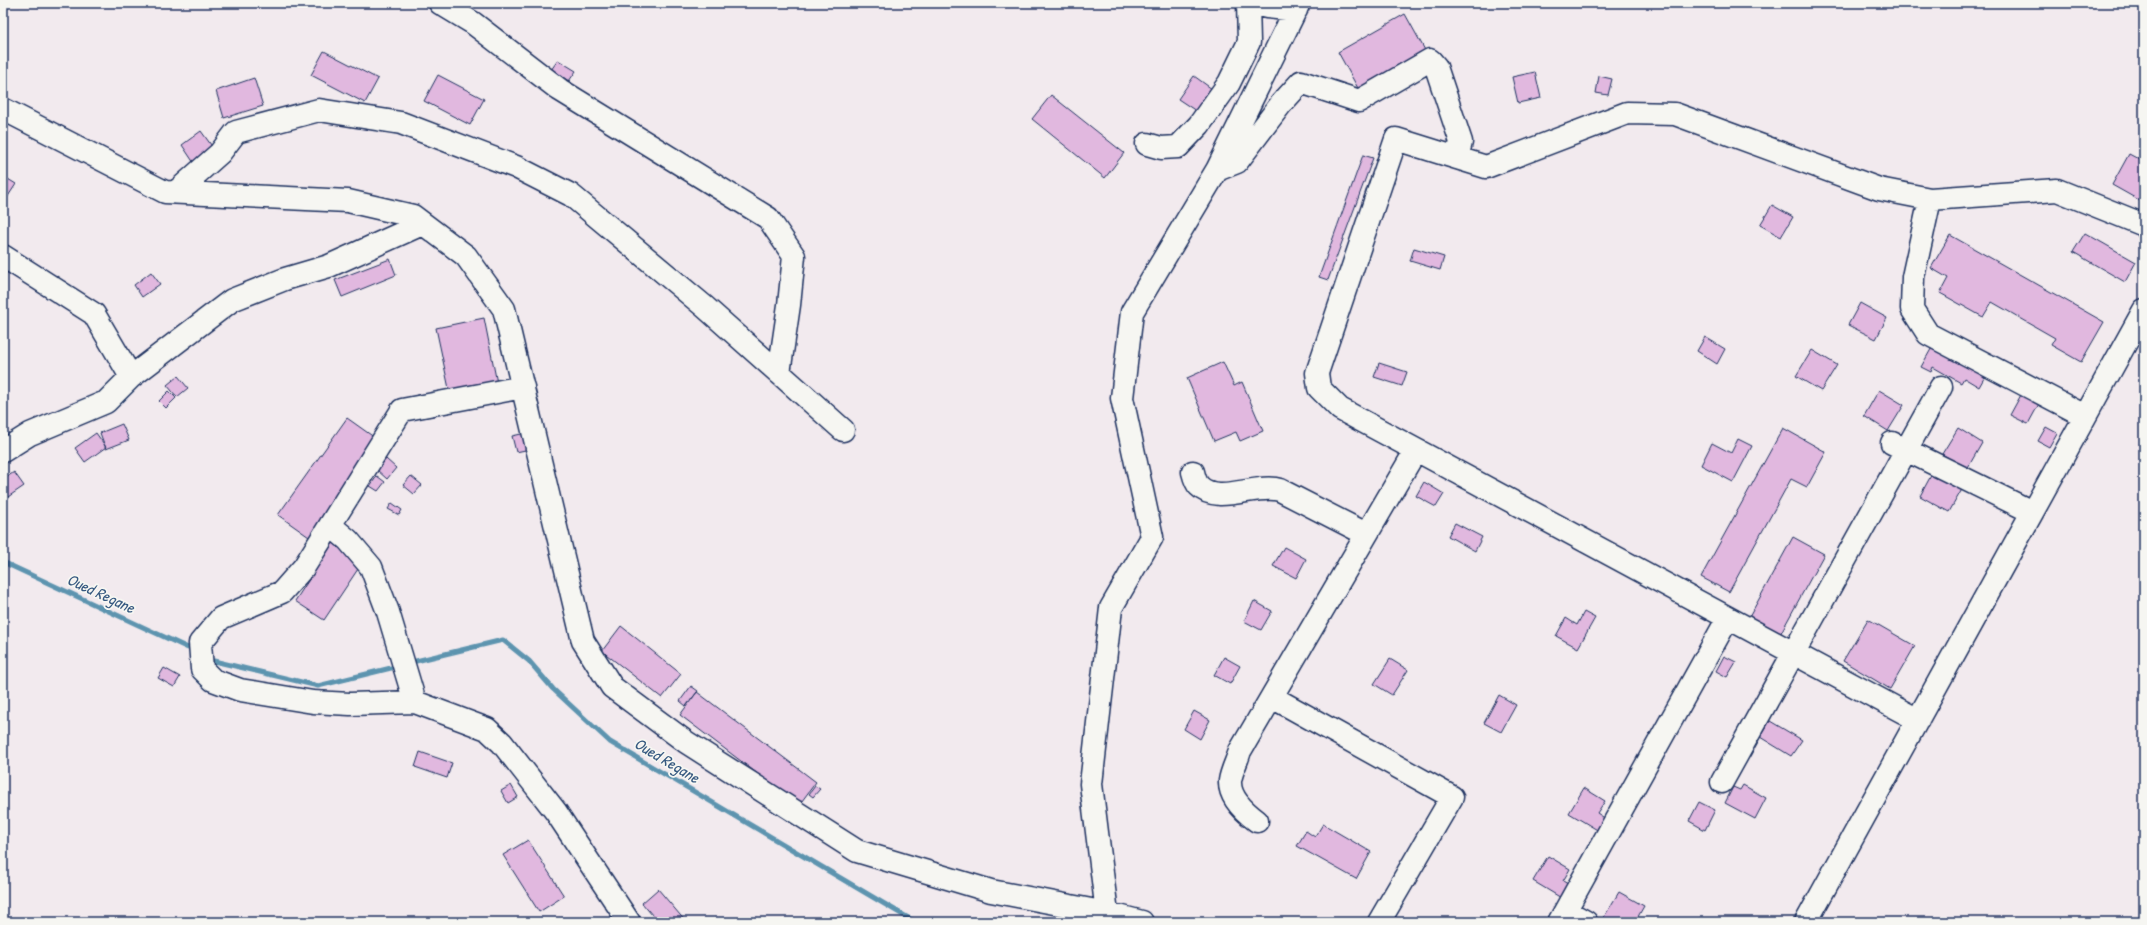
<svg xmlns="http://www.w3.org/2000/svg" width="2147" height="925" font-family="'Patrick Hand',sans-serif">
	<style>
		.lines { fill: none; stroke-linecap: round; stroke-linejoin: round }
		.stream { stroke: #5d94af; stroke-width: 5 }
		.building { fill: #e1b8df; stroke: #1b2f5e }
		.minor-casing { stroke: #1b2f5e; stroke-width: 25 }
		.minor { stroke: #f6f6f2; stroke-width: 22 }
		.labels { text-anchor: middle; dominant-baseline: central; stroke-width: 3.5; stroke-linejoin: round; paint-order: stroke }
		.water-label { font-size: 16px; font-style: italic; fill: #365980; stroke: #f6f6f2 }
	</style>
	<rect width="100%" height="100%" fill="#f2eaee"/>
	<filter id="ink" filterUnits="userSpaceOnUse"><feTurbulence type="fractalNoise" baseFrequency=".025" numOctaves="2"/><feDisplacementMap in="SourceGraphic" scale="8" xChannelSelector="R" yChannelSelector="G"/><feConvolveMatrix kernelMatrix="1 2 1 2 8 2 1 2 1" color-interpolation-filters="sRGB"/></filter>
	<g filter="url(#ink)">
		<g class="lines">
			<!-- stream -->
			<path class="stream" d="M 3,562 L 188,648
				M 214,661 L 318,686 L 391,668
				M 416,661 L 503,640 L 529,661 L 553,689 L 610,742 L 915,922"/>
		</g>
		<!-- building -->
		<path class="building" d="M 1405,14 L 1426,52 L 1359,90 L 1338,52 Z
			M 324,51 L 378,79 L 365,103 L 311,75 Z
			M 558,60 L 576,71 L 569,81 L 551,70 Z
			M 1535,72 L 1541,98 L 1518,103 L 1512,77 Z
			M 438,75 L 484,99 L 470,125 L 424,101 Z
			M 1194,76 L 1212,89 L 1196,111 L 1178,99 Z
			M 1599,76 L 1612,79 L 1608,95 L 1596,93 Z
			M 254,78 L 263,106 L 224,118 L 216,91 Z
			M 1051,95 L 1124,153 L 1105,178 L 1032,119 Z
			M 201,131 L 214,149 L 194,163 L 182,145 Z
			M 2129,154 L 2144,162 L 2144,203 L 2112,185 Z
			M 1363,155 L 1373,158 L 1328,280 L 1319,277 Z
			M 3,176 L 16,184 L 3,204 Z
			M 1772,205 L 1793,217 L 1781,237 L 1760,225 Z
			M 2085,233 L 2136,262 L 2125,282 L 2073,252 Z
			M 1950,235 L 2104,322 L 2081,362 L 2051,345 L 2055,338 L 1992,302 L 1983,317 L 1940,293 L 1948,278 L 1931,268 Z
			M 1414,248 L 1444,257 L 1440,270 L 1410,261 Z
			M 390,259 L 396,275 L 342,297 L 335,280 Z
			M 151,272 L 160,284 L 142,297 L 134,285 Z
			M 1860,303 L 1887,318 L 1876,339 L 1848,325 Z
			M 484,318 L 498,388 L 451,398 L 436,328 Z
			M 1705,337 L 1725,349 L 1717,364 L 1697,351 Z
			M 1935,342 L 1988,371 L 1979,387 L 1964,378 L 1961,383 L 1933,367 L 1931,372 L 1921,367 Z
			M 1812,350 L 1837,365 L 1821,391 L 1796,376 Z
			M 1223,362 L 1234,386 L 1242,382 L 1263,431 L 1240,441 L 1236,432 L 1214,441 L 1187,378 Z
			M 1379,363 L 1407,372 L 1402,386 L 1374,377 Z
			M 178,376 L 188,388 L 177,397 L 167,385 Z
			M 1879,390 L 1904,405 L 1888,431 L 1864,416 Z
			M 169,391 L 176,398 L 166,408 L 159,401 Z
			M 2022,393 L 2040,402 L 2028,424 L 2010,415 Z
			M 347,418 L 378,440 L 309,537 L 278,515 Z
			M 122,424 L 129,440 L 106,449 L 100,433 Z
			M 2046,427 L 2057,433 L 2049,447 L 2038,441 Z
			M 1783,428 L 1826,452 L 1807,487 L 1791,479 L 1729,592 L 1701,577 Z
			M 1958,428 L 1982,443 L 1967,469 L 1942,454 Z
			M 96,433 L 106,447 L 85,462 L 75,448 Z
			M 526,433 L 530,449 L 516,452 L 512,436 Z
			M 1738,439 L 1752,446 L 1733,482 L 1701,465 L 1712,443 L 1731,453 Z
			M 386,459 L 396,468 L 387,479 L 377,470 Z
			M 1934,470 L 1964,486 L 1949,512 L 1920,496 Z
			M 14,472 L 24,486 L 5,499 L 3,496 L 3,480 Z
			M 377,476 L 385,482 L 378,491 L 370,486 Z
			M 411,476 L 422,485 L 414,494 L 403,485 Z
			M 1424,482 L 1444,494 L 1436,507 L 1416,496 Z
			M 392,503 L 402,510 L 399,515 L 388,509 Z
			M 1455,523 L 1482,537 L 1475,551 L 1448,536 Z
			M 1793,537 L 1824,554 L 1778,638 L 1747,621 Z
			M 333,543 L 362,563 L 324,620 L 295,601 Z
			M 1284,547 L 1306,559 L 1296,578 L 1273,566 Z
			M 1254,601 L 1272,611 L 1261,630 L 1244,621 Z
			M 1584,612 L 1595,618 L 1578,648 L 1556,636 L 1566,618 L 1577,625 Z
			M 1868,619 L 1915,646 L 1890,689 L 1843,661 Z
			M 621,626 L 681,674 L 662,698 L 602,651 Z
			M 1724,656 L 1736,662 L 1727,677 L 1716,671 Z
			M 1224,657 L 1240,666 L 1230,684 L 1214,675 Z
			M 1390,659 L 1408,670 L 1392,695 L 1374,684 Z
			M 164,668 L 180,677 L 174,687 L 158,678 Z
			M 691,686 L 698,691 L 686,706 L 680,701 Z
			M 697,692 L 816,782 L 799,805 L 680,715 Z
			M 1499,695 L 1516,705 L 1501,732 L 1484,723 Z
			M 1194,711 L 1210,720 L 1200,739 L 1184,729 Z
			M 1770,721 L 1802,740 L 1791,756 L 1760,737 Z
			M 420,752 L 452,763 L 447,778 L 415,767 Z
			M 511,785 L 518,797 L 508,803 L 501,791 Z
			M 1743,785 L 1766,798 L 1755,819 L 1725,803 L 1733,787 L 1740,790 Z
			M 815,786 L 820,789 L 813,797 L 809,794 Z
			M 1584,788 L 1605,801 L 1597,813 L 1606,819 L 1599,831 L 1569,813 Z
			M 1699,802 L 1715,810 L 1705,830 L 1689,821 Z
			M 1323,824 L 1371,852 L 1356,879 L 1297,846 L 1306,831 L 1315,837 Z
			M 528,840 L 564,896 L 539,912 L 503,855 Z
			M 1548,856 L 1570,869 L 1563,881 L 1571,886 L 1563,899 L 1533,881 Z
			M 658,889 L 686,922 L 658,922 L 642,903 Z
			M 1619,892 L 1644,906 L 1635,922 L 1601,922 Z"/>
		<g class="lines">
			<defs>
				<path id="minor" d="M 440,3 L 473,23 L 560,90 L 768,218 L 794,256 L 789,305 L 779,373
					M 1249,3 L 1267,7 L 1296,10
					M 3,109 L 165,192 L 348,201 L 413,216 L 466,256 L 504,309 L 583,641 L 612,687 L 686,742 L 857,851 L 991,891 L 1107,913 L 1142,922
					M 1147,144 L 1161,148 L 1178,147 L 1199,125 L 1229,83 L 1249,42 L 1248,3
					M 1217,170 L 1237,162 L 1281,104 L 1301,82 L 1359,101 L 1430,60 L 1436,67 L 1461,142 L 1457,158
					M 176,192 L 220,153 L 236,132 L 319,110 L 401,123 L 516,167 L 571,195 L 705,307 L 843,430
					M 1930,199 L 1913,277 L 1912,309 L 1928,334 L 2085,416
					M 3,256 L 94,314 L 131,377
					M 523,387 L 402,410 L 304,567 L 282,592 L 221,618 L 200,643 L 202,669 L 213,680 L 240,690 L 313,702 L 350,704 L 415,702 L 487,729 L 502,743 L 556,812 L 629,922
					M 1892,443 L 2032,512
					M 3,451 L 30,434 L 106,402 L 131,377 L 232,300 L 285,279 L 329,266 L 422,224
					M 1193,472 C 1194,476 1196,483 1199,486 C 1217,505 1257,483 1280,490 L 1366,534
					M 330,525 L 348,540 L 371,567 L 388,612 L 415,702
					M 1272,697 L 1452,797 L 1379,922
					M 1918,720 L 1340,409 L 1319,388 L 1317,373 L 1396,139 L 1486,167 L 1627,113 L 1675,114 L 1879,189 L 1930,199 L 2057,190 L 2144,225
					M 1722,782 L 1941,387
					M 1257,821 C 1245,812 1229,798 1230,781 C 1231,772 1237,761 1240,751 L 1416,450
					M 1566,911 L 1586,922
					M 1107,913 L 1091,784 L 1111,608 L 1152,537 L 1122,398 L 1132,312 L 1217,170 L 1299,3
					M 1559,922 L 1728,618
					M 1806,922 L 2144,310"/>
			</defs>
			<!-- minor casing -->
			<use href="#minor" class="minor-casing"/>
			<!-- minor -->
			<use href="#minor" class="minor"/>
		</g>
	</g>
	<g class="labels">
		<!-- water labels -->
		<g class="water-label">
			<text transform="translate(101 593) rotate(25)">Oued Regane</text>
			<text transform="translate(667 760) rotate(31)">Oued Regane</text>
		</g>
	</g>
	<!-- margin -->
	<rect width="2147" height="925" fill="none" stroke="#f6f6f2" stroke-width="16"/>
	<rect x="8" y="8" width="2131" height="909" fill="none" stroke="#1b2f5e" stroke-width="1.5" filter="url(#ink)"/>
</svg>
